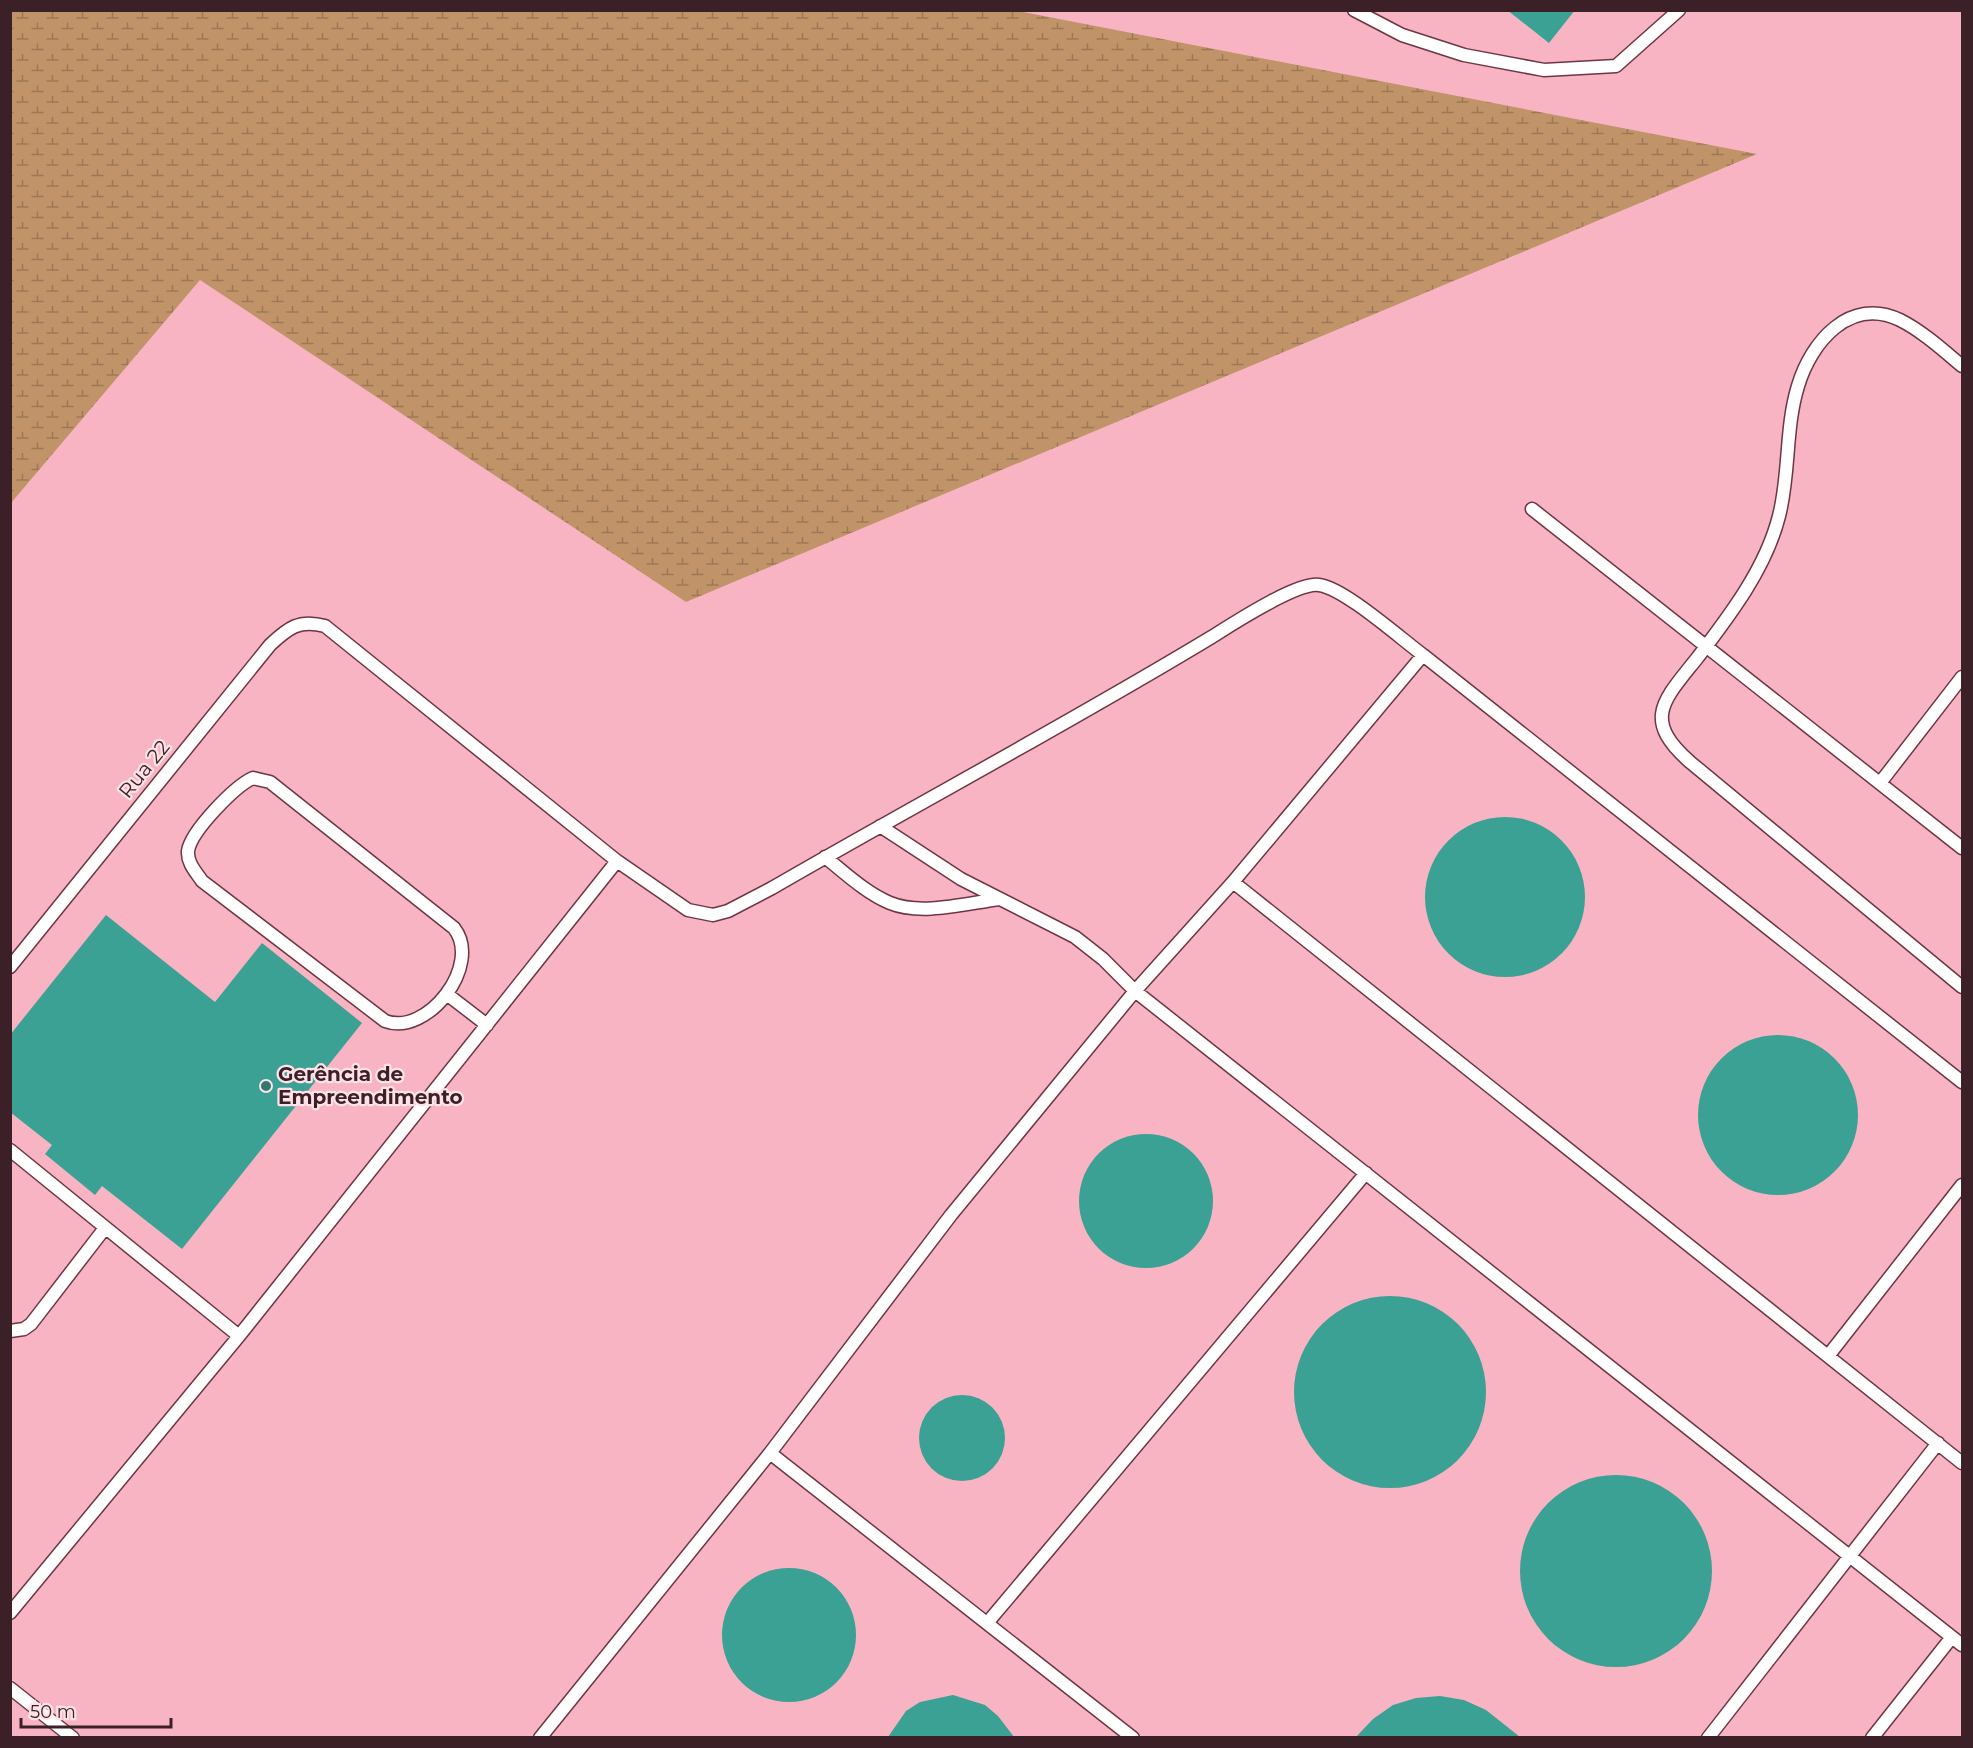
<svg xmlns="http://www.w3.org/2000/svg" width="1973" height="1748" font-family="Montserrat,sans-serif">
	<style>
		.wetland { fill: url(#wetland-marsh) }
		.building { fill: #3aa194 }
		.lines { fill: none; stroke-linecap: round; stroke-linejoin: round }
		.lane-casing { stroke: #6d3545; stroke-width: 15 }
		.lane { stroke: #fff; stroke-width: 12 }
		.poi-dot { fill: #32786f; stroke: #ffe2e8; stroke-width: 2 }
		.labels { text-anchor: middle; dominant-baseline: central; stroke-width: 4.5; stroke-linejoin: round; paint-order: stroke }
		.street-label { font-size: 20px; fill: #3b2127; stroke: #ffe2e8 }
		.poi-label { font-size: 20px; font-weight: bold; fill: #3b2127; stroke: #ffe2e8; text-anchor: start }
	</style>
	<defs>
		<pattern id="wetland-marsh" width="20" height="14" patternUnits="userSpaceOnUse" patternTransform="scale(1.5)"><rect width="20" height="14" fill="#c19369"/><path d="M1 5h8M5 5V1M11 12h8M15 12V8" fill="none" stroke="#9e7856"/></pattern>
	</defs>
	<rect width="100%" height="100%" fill="#f9b4c4"/>
	<!-- wetland -->
	<path class="wetland" d="M 11,10 L 1018,11 L 1757,154 L 686,602 L 200,280 L 11,503 Z"/>
	<!-- building -->
	<path class="building" d="M 1507,10 L 1575,10 L 1549,43 Z
		M1425 897a80 80 0 1 1 160 0a80 80 0 1 1-160 0Z
		M 106,915 L 215,1002 L 262,943 L 362,1023 L 182,1249 L 102,1186 L 95,1195 L 45,1154 L 52,1145 L 10,1112 L 10,1035 Z
		M1698 1115a80 80 0 1 1 160 0a80 80 0 1 1-160 0Z
		M1079 1201a67 67 0 1 1 134 0a67 67 0 1 1-134 0Z
		M1294 1392a96 96 0 1 1 192 0a96 96 0 1 1-192 0Z
		M919 1438a43 43 0 1 1 86 0a43 43 0 1 1-86 0Z
		M1520 1571a96 96 0 1 1 192 0a96 96 0 1 1-192 0Z
		M722 1635a67 67 0 1 1 134 0a67 67 0 1 1-134 0Z
		M 953,1695 L 985,1705 L 998,1716 L 1014,1737 L 888,1737 L 906,1711 L 920,1702 Z
		M 1440,1696 L 1464,1700 L 1486,1710 L 1520,1737 L 1356,1737 L 1373,1719 L 1393,1705 L 1416,1698 Z"/>
	<g class="lines">
		<defs>
			<path id="lane" d="M 1354,10 L 1402,35 L 1464,55 L 1544,70 L 1616,66 L 1679,10
				M 1962,366 C 1943,350 1922,331 1900,320 C 1850,296 1811,342 1798,386 C 1785,428 1790,474 1779,516 C 1766,568 1730,615 1698,657 C 1664,700 1641,719 1690,762 L 1962,987
				M 1532,509 L 1962,848
				M 253,778 L 270,782 L 454,928 C 483,965 427,1037 385,1021 L 202,881 C 196,872 187,863 188,851 C 191,831 235,786 253,778 Z
				M 1880,783 L 1962,677
				M 880,826 L 961,879 L 1075,937 L 1103,959 L 1135,991 L 1962,1645
				M 825,857 C 845,873 866,893 890,903 C 922,916 967,903 1000,899
				M 1233,882 L 1962,1463
				M 10,967 L 270,645 C 288,628 299,619 325,626 L 617,861 L 688,910 L 713,915 L 728,911 L 772,888 C 917,804 1066,725 1210,638 C 1231,625 1296,582 1319,585 C 1344,588 1400,638 1423,655 L 1962,1082
				M 448,995 L 487,1025
				M 10,1150 L 239,1336
				M 10,1331 L 24,1329 L 31,1324 L 105,1228
				M 1828,1356 L 1962,1185
				M 770,1453 L 1133,1738
				M 10,1613 L 239,1336 L 617,861
				M 988,1622 L 1366,1173
				M 10,1688 L 73,1738
				M 540,1738 L 770,1453 L 951,1215 L 1135,991 L 1233,882 L 1423,655
				M 1708,1738 L 1938,1443
				M 1872,1738 L 1952,1637"/>
		</defs>
		<!-- lane casing -->
		<use href="#lane" class="lane-casing"/>
		<!-- lane -->
		<use href="#lane" class="lane"/>
	</g>
	<!-- markers -->
	<circle class="poi-dot" cx="266" cy="1086" r="6"/>
	<g class="labels">
		<!-- street labels -->
		<g class="street-label">
			<text transform="translate(144 769) rotate(-51)">Rua 22</text>
		</g>
		<!-- poi labels -->
		<g class="poi-label">
			<text x="278" y="1074">Gerência de<tspan x="278" dy="23">Empreendimento</tspan></text>
		</g>
	</g>
	<!-- border -->
	<rect width="1973" height="1748" fill="none" stroke="#3b2127" stroke-width="24"/>
	<!-- scale -->
	<path d="M21 1718v9h150v-9" fill="none" stroke="#3b2127" stroke-width="3"/>
	<text x="30" y="1718" font-size="18" fill="#3b2127" stroke="#ffe2e8" stroke-width="4.5" paint-order="stroke">50 m</text>
</svg>
